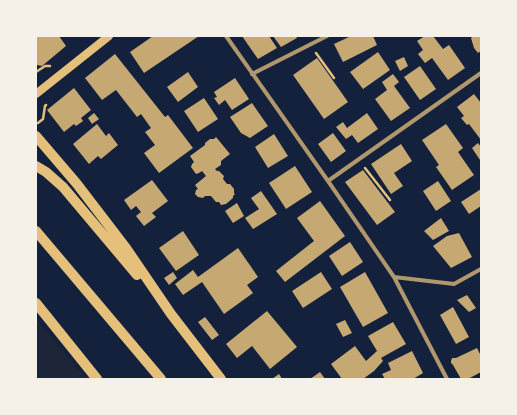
<svg xmlns="http://www.w3.org/2000/svg" width="517" height="415" font-family="'DM Sans',sans-serif">
	<style>
		.green { fill: #1d2539 }
		.building { fill: #c6a872 }
		.lines { fill: none; stroke-linecap: round; stroke-linejoin: round }
		.path { stroke: #e5c07b; stroke-width: 2.5 }
		.minor { stroke: #b1986c; stroke-width: 4 }
		.secondary { stroke: #e5c07b; stroke-width: 8 }
		.primary { stroke: #e5c07b; stroke-width: 10 }
	</style>
	<rect width="100%" height="100%" fill="#14213d"/>
	<!-- green -->
	<path class="green" d="M 36,319 L 87,379 L 36,379 Z"/>
	<!-- building -->
	<path class="building" d="M 36,36 L 59,36 L 66,46 L 42,66 L 37,65 L 36,64 Z
		M 153,36 L 199,36 L 144,73 L 130,52 Z
		M 242,36 L 269,36 L 277,48 L 258,59 Z
		M 273,36 L 296,36 L 297,38 L 281,47 Z
		M 351,36 L 373,36 L 377,45 L 343,62 L 334,44 Z
		M 425,36 L 433,36 L 443,49 L 449,45 L 465,68 L 448,80 L 432,58 L 425,63 L 418,54 L 423,50 L 417,41 Z
		M 473,36 L 481,36 L 481,51 L 478,53 L 474,48 L 471,38 Z
		M 378,52 L 390,70 L 363,89 L 350,72 Z
		M 115,54 L 165,117 L 168,115 L 193,148 L 159,173 L 144,153 L 155,145 L 145,132 L 151,128 L 141,114 L 137,117 L 116,90 L 102,100 L 85,78 Z
		M 404,57 L 408,66 L 400,71 L 395,61 Z
		M 317,58 L 348,102 L 324,119 L 293,75 Z
		M 420,66 L 436,89 L 420,100 L 404,77 Z
		M 188,72 L 198,87 L 178,102 L 167,87 Z
		M 393,74 L 399,82 L 394,86 L 410,108 L 391,121 L 375,99 L 387,90 L 382,82 Z
		M 235,78 L 249,99 L 232,110 L 225,100 L 219,105 L 214,98 L 217,97 L 214,92 Z
		M 74,88 L 91,110 L 81,118 L 83,121 L 76,126 L 74,124 L 64,132 L 47,110 Z
		M 474,94 L 481,103 L 481,140 L 469,124 L 467,125 L 461,118 L 464,116 L 457,107 Z
		M 204,98 L 218,119 L 198,132 L 184,111 Z
		M 252,103 L 268,126 L 250,138 L 241,133 L 230,117 Z
		M 94,113 L 99,119 L 92,124 L 88,118 Z
		M 367,113 L 378,129 L 358,143 L 352,135 L 346,139 L 336,127 L 343,122 L 347,128 Z
		M 97,124 L 106,136 L 109,133 L 118,145 L 101,159 L 98,156 L 89,164 L 73,144 Z
		M 446,124 L 463,148 L 458,152 L 474,175 L 452,190 L 436,167 L 439,165 L 422,140 Z
		M 333,133 L 346,151 L 331,162 L 318,144 Z
		M 274,134 L 288,156 L 268,168 L 255,147 Z
		M 216,137 L 230,154 L 221,161 L 221,165 L 215,169 L 217,171 L 219,171 L 224,176 L 223,179 L 227,184 L 230,184 L 234,189 L 234,193 L 235,194 L 233,196 L 233,198 L 226,204 L 221,205 L 219,202 L 216,202 L 211,196 L 205,196 L 203,198 L 198,197 L 195,194 L 196,190 L 198,189 L 195,185 L 206,176 L 202,171 L 199,173 L 196,174 L 191,167 L 192,164 L 194,162 L 190,156 L 205,145 L 205,143 L 210,139 L 214,139 Z
		M 478,143 L 481,147 L 481,160 L 480,160 L 472,148 Z
		M 401,144 L 412,161 L 394,173 L 403,186 L 391,194 L 371,164 Z
		M 295,166 L 312,192 L 286,209 L 269,183 Z
		M 363,170 L 395,212 L 377,225 L 345,182 Z
		M 152,180 L 168,201 L 152,213 L 156,217 L 144,226 L 136,216 L 141,212 L 136,206 L 131,210 L 124,200 Z
		M 438,181 L 451,201 L 436,211 L 423,191 Z
		M 481,189 L 481,206 L 469,214 L 461,202 Z
		M 261,191 L 277,214 L 253,229 L 245,218 L 259,209 L 251,198 Z
		M 320,201 L 345,236 L 285,282 L 276,271 L 314,241 L 297,218 Z
		M 237,203 L 244,216 L 233,223 L 225,211 Z
		M 441,218 L 449,231 L 433,240 L 424,231 Z
		M 183,231 L 199,255 L 176,271 L 159,248 Z
		M 459,233 L 472,257 L 451,268 L 433,246 L 447,236 Z
		M 350,242 L 363,262 L 342,276 L 329,256 Z
		M 238,248 L 258,277 L 247,285 L 253,293 L 224,314 L 202,282 L 183,295 L 175,284 L 193,270 L 198,277 Z
		M 173,272 L 177,278 L 169,285 L 164,278 Z
		M 321,272 L 332,289 L 303,308 L 292,291 Z
		M 365,272 L 388,313 L 363,327 L 340,287 Z
		M 467,295 L 476,308 L 469,312 L 457,300 Z
		M 453,307 L 469,337 L 456,344 L 440,315 Z
		M 267,311 L 297,347 L 270,369 L 252,346 L 237,358 L 226,344 Z
		M 205,317 L 219,335 L 212,340 L 198,322 Z
		M 345,320 L 352,333 L 343,337 L 336,324 Z
		M 393,322 L 406,344 L 381,358 L 383,361 L 374,371 L 363,379 L 342,379 L 331,364 L 355,346 L 366,361 L 377,351 L 368,336 Z
		M 477,348 L 481,356 L 481,372 L 468,379 L 461,379 L 453,365 L 451,363 L 451,361 L 452,358 L 456,358 Z
		M 412,351 L 423,373 L 413,379 L 385,379 L 382,374 L 391,370 L 388,363 Z
		M 320,372 L 325,379 L 310,379 Z
		M 279,374 L 282,379 L 272,379 Z"/>
	<g class="lines">
		<!-- path -->
		<path class="path" d="M 316,53 L 334,78
			M 36,72 L 45,66 L 50,66
			M 38,123 L 43,119 L 45,106 L 46,105
			M 365,168 L 390,200"/>
		<!-- minor -->
		<path class="minor" d="M 226,36 L 328,181 L 394,277 L 447,379
			M 252,74 L 327,36
			M 328,181 L 481,73
			M 394,277 L 454,284 L 481,269"/>
		<!-- secondary -->
		<path class="secondary" d="M 36,94 L 109,36"/>
		<!-- primary -->
		<path class="primary" d="M 36,136 L 77,184 L 126,248 L 171,314 L 221,379
			M 36,166 L 46,172 L 63,187 L 137,275
			M 36,231 L 161,379
			M 36,303 L 97,379"/>
	</g>
	<!-- border -->
	<rect width="517" height="415" fill="none" stroke="#f6f1e7" stroke-width="74"/>
</svg>
